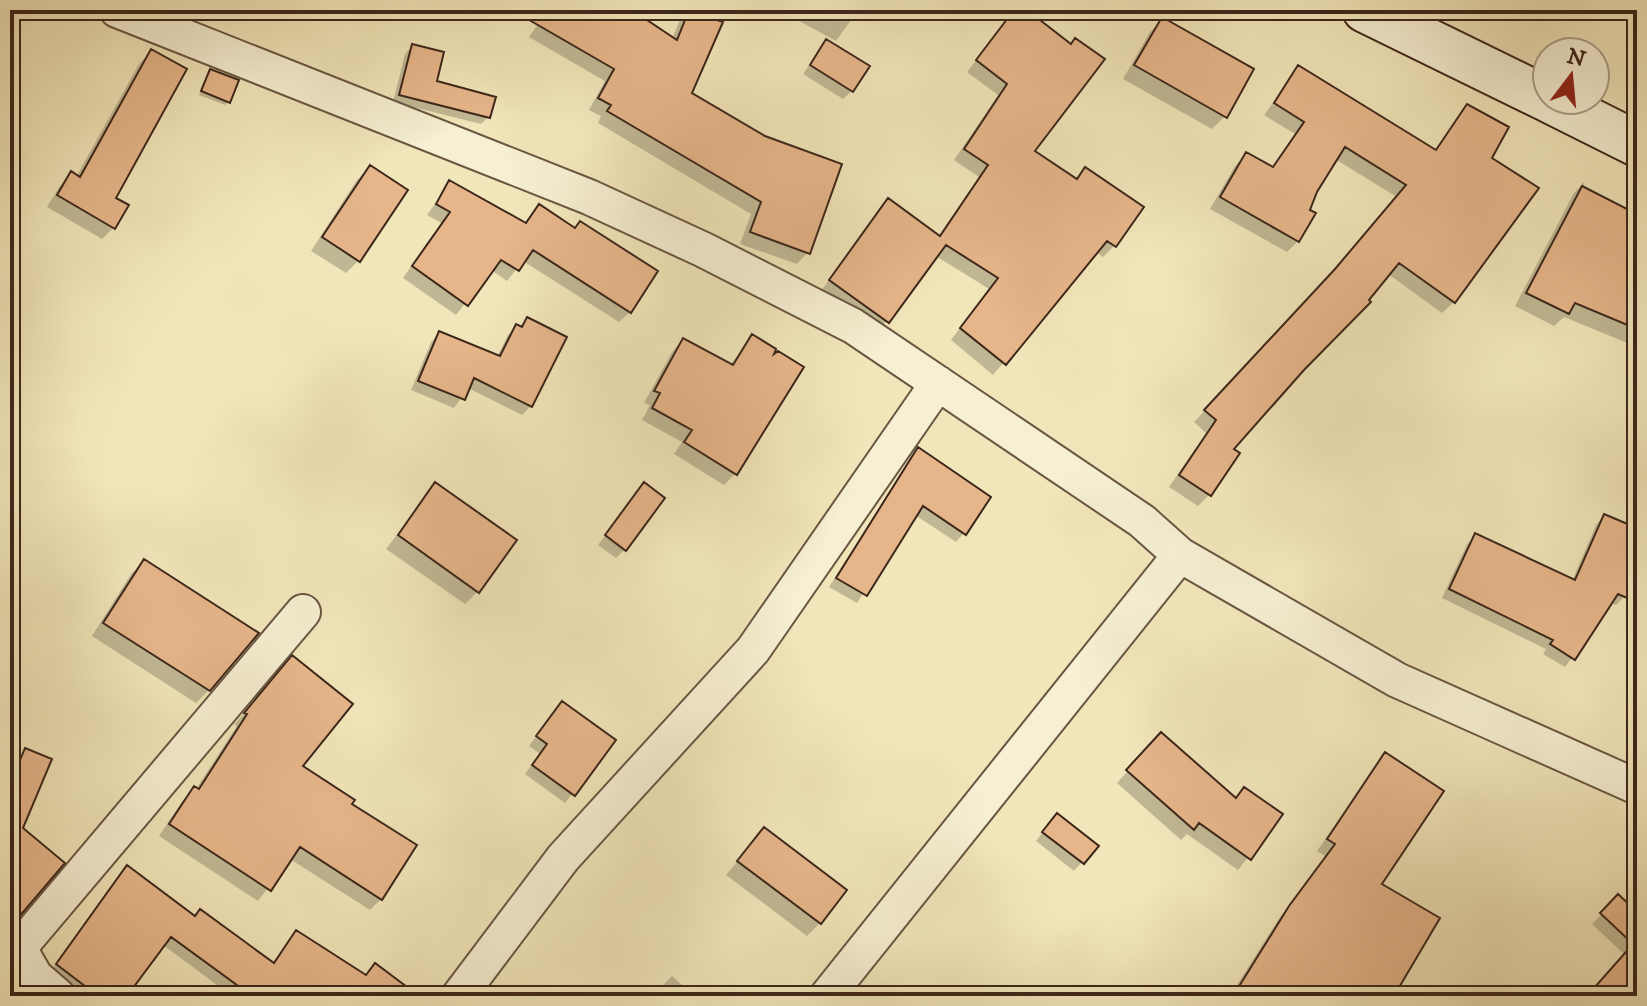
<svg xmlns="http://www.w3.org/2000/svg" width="1647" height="1006" font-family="'IM FELL DW Pica',serif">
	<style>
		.shadow { fill: #0003 }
		.building { fill: #e6b68a; stroke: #3c261a; stroke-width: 2 }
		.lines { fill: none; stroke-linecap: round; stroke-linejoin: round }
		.street-casing { stroke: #695642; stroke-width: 38 }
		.secondary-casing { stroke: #3c261a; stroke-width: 48 }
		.street { stroke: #f6efd2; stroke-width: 34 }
		.secondary { stroke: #f6efd2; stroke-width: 44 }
	</style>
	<rect width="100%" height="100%" fill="#f1e6ba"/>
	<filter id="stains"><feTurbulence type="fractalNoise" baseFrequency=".0025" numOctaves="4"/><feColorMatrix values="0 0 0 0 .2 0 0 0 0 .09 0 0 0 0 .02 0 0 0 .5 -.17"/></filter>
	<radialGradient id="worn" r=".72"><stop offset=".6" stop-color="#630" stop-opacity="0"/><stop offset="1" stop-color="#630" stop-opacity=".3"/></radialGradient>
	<!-- shadow -->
	<path class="shadow" d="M 548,10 L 629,10 L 672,39 L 679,22 L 690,10 L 690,94 L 808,252 L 797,264 L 740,244 L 751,214 L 598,123 L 601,116 L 589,110 L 605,81 L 529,37 Z
		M 779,10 L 858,10 L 836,41 Z
		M 1016,10 L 1024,10 L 1032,151 L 1075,180 L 1086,170 L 1141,208 L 1114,246 L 1103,257 L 1096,252 L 993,375 L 951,340 L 989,289 L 936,256 L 877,333 L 820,292 L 888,201 L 938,237 L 979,177 L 954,160 L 998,95 L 967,72 Z
		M 1163,19 L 1225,116 L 1212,129 L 1123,79 L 1150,32 Z
		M 827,41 L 852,91 L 843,99 L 803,74 Z
		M 412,46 L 434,82 L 488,117 L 481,124 L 393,102 L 405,54 Z
		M 151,52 L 113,198 L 114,227 L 102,239 L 47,207 L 60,186 L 71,174 L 76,177 L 139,64 Z
		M 1299,67 L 1434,151 L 1467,107 L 1489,158 L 1454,302 L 1442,313 L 1388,274 L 1231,449 L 1209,495 L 1198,506 L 1169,487 L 1206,433 L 1194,422 L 1324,283 L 1397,197 L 1335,159 L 1315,191 L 1298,241 L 1287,252 L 1210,209 L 1235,166 L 1246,154 L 1271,169 L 1295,134 L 1264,115 Z
		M 211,71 L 228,102 L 225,105 L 199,95 Z
		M 370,167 L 359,260 L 346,273 L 311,251 L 357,180 Z
		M 1584,182 L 1584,189 L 1637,225 L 1637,347 L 1564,317 L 1554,326 L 1515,306 L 1574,193 Z
		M 450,183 L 523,224 L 539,206 L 574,229 L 630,312 L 619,322 L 523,261 L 507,281 L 491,270 L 456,315 L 403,278 L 441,223 L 427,215 Z
		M 527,320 L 531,406 L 522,415 L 468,388 L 454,408 L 411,390 L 431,342 L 439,333 L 497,357 L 508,335 Z
		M 752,337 L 735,474 L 724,485 L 674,454 L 682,442 L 642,420 L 650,405 L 644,403 L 672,352 L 683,340 L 730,365 Z
		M 918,450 L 964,533 L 956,542 L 915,515 L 857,603 L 829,587 Z
		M 435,485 L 478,591 L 465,604 L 386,549 Z
		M 644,485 L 625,549 L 616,558 L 598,545 Z
		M 1604,516 L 1637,530 L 1637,568 L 1625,596 L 1616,605 L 1611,603 L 1565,667 L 1543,654 L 1546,649 L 1442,598 L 1467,544 L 1476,535 L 1572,581 L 1596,525 Z
		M 144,561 L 209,690 L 196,703 L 92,636 L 131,574 Z
		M 281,669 L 300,767 L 350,805 L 381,899 L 370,910 L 290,859 L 258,901 L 159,836 L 183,800 L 196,789 L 237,726 L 234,725 Z
		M 562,703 L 613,741 L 565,803 L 525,774 L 540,754 L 529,746 Z
		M 1150,746 L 1234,800 L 1244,789 L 1281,815 L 1238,870 L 1187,834 L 1181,840 L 1117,783 Z
		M 25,750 L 15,919 L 10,924 L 10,770 Z
		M 1385,755 L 1379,884 L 1391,996 L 1230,996 L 1278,920 L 1325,856 L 1317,851 Z
		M 1049,824 L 1096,846 L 1074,871 L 1036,841 Z
		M 764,829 L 820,923 L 807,936 L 726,875 Z
		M 127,868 L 194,918 L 272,964 L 296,932 L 364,977 L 375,966 L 416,996 L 232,996 L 163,945 L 124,996 L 78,996 L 49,974 Z
		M 1618,897 L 1637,915 L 1637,996 L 1588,996 L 1624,954 L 1592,924 Z
		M 672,976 L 694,996 L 652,996 Z"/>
	<!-- building -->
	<path class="building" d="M 512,10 L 632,10 L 677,40 L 689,10 L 723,22 L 692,93 L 765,136 L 842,164 L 810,254 L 750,232 L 761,202 L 607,111 L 611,105 L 598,98 L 614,69 Z
		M 1014,10 L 1027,10 L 1071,44 L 1075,38 L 1105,59 L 1035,151 L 1077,179 L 1085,167 L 1144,207 L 1116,247 L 1107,241 L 1006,365 L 960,328 L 998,278 L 946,245 L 889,323 L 829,280 L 888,198 L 940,236 L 988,165 L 964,149 L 1007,84 L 976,60 Z
		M 1162,17 L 1254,69 L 1227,118 L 1134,65 Z
		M 826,39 L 870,66 L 853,92 L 810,65 Z
		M 412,44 L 444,52 L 437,81 L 496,97 L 490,118 L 399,95 Z
		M 151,49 L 187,69 L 116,198 L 129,205 L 115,229 L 57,195 L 71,171 L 80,177 Z
		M 1298,65 L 1436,150 L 1467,104 L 1509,127 L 1492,158 L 1539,188 L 1455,303 L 1399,263 L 1369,300 L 1371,302 L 1304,370 L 1234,449 L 1240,453 L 1211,496 L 1179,475 L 1216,420 L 1204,410 L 1335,269 L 1406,185 L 1345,147 L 1317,192 L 1310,210 L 1316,213 L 1299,242 L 1220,197 L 1246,152 L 1273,167 L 1304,122 L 1274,103 Z
		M 210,69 L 239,80 L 230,103 L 201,91 Z
		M 370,165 L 408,190 L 360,262 L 322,237 Z
		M 449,180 L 526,223 L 539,204 L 575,228 L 580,221 L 658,271 L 631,313 L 533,250 L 519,271 L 501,260 L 468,306 L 412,266 L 450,212 L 436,204 Z
		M 1582,186 L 1637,214 L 1637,329 L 1575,303 L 1569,314 L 1526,293 Z
		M 527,317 L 567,337 L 532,407 L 474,378 L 465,400 L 418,381 L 439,331 L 500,356 L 516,324 L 522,327 Z
		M 752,334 L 776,349 L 774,354 L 778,351 L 804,367 L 737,475 L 684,442 L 692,430 L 652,408 L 660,393 L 654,391 L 683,338 L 733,365 Z
		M 918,447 L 991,497 L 966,535 L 923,506 L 867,596 L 836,578 Z
		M 435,482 L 517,540 L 479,593 L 398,535 Z
		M 644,482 L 665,498 L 626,551 L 605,535 Z
		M 1604,514 L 1637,528 L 1637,573 L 1627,598 L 1618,594 L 1575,660 L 1550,644 L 1553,640 L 1449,589 L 1475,533 L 1575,580 Z
		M 144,559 L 259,633 L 210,691 L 103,623 Z
		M 292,655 L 353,704 L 303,766 L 355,800 L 352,804 L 417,845 L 382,900 L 300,847 L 271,891 L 169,824 L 194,786 L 199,789 L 247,714 L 244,713 Z
		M 562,701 L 616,740 L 575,796 L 532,765 L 547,744 L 536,736 Z
		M 1161,732 L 1236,798 L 1244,787 L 1283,814 L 1251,860 L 1199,823 L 1194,830 L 1126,770 Z
		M 25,748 L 52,759 L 23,828 L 65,863 L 13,924 L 10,923 L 10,784 Z
		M 1385,752 L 1444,791 L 1382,884 L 1440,918 L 1394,996 L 1233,996 L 1289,906 L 1335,844 L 1327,839 Z
		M 1057,813 L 1099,846 L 1084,864 L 1042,832 Z
		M 764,827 L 847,890 L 821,924 L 737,861 Z
		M 127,865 L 195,916 L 200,909 L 274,963 L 296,930 L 366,975 L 375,963 L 419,996 L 252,996 L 171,937 L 127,996 L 98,996 L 56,964 Z
		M 1618,894 L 1637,912 L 1637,996 L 1587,996 L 1633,944 L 1600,913 Z"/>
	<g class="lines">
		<defs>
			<path id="street" d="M 117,10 L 589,197 L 704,250 L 853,326 L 1142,521 L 1180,555 L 1397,680 L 1637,787
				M 10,943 L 19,948 L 35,976 L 58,996
				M 19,948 L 303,612
				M 459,996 L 563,858 L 753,650 L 938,383
				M 827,996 L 1180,555"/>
			<path id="secondary" d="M 1365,10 L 1547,99
				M 1549,100 L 1637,144"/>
		</defs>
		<!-- street casing -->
		<use href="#street" class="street-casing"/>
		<!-- secondary casing -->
		<use href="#secondary" class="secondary-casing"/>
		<!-- street -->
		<use href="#street" class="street"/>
		<!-- secondary -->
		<use href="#secondary" class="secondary"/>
	</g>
	<!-- margin -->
	<rect width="1647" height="1006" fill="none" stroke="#f1e6ba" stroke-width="40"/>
	<rect x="12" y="12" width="1623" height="982" fill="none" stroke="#3c261a" stroke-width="4"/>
	<rect x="20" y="20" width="1607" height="966" fill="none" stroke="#3c261a" stroke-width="2"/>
	<!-- north arrow -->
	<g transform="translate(1571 76) rotate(16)"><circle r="38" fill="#f6efd2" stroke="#ac9f88" stroke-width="2"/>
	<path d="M0-6L14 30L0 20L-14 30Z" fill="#8f2418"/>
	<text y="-12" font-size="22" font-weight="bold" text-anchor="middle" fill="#3c261a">N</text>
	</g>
	<rect width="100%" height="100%" filter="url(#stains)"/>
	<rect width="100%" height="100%" fill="url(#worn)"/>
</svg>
